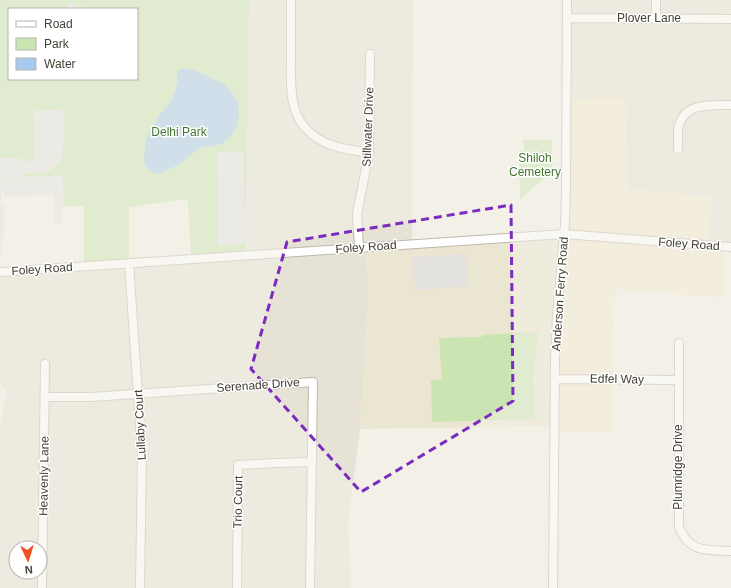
<svg xmlns="http://www.w3.org/2000/svg" width="731" height="588" font-family="Arial,sans-serif">
	<style>
		.residential { fill: #e6e3d6; fill-rule: evenodd }
		.commercial { fill: #f4e9d3 }
		.education { fill: #ebe6d2 }
		.green { fill: #cae5b2; fill-rule: evenodd }
		.parking { fill: #e4e2df }
		.water { fill: #a6caed }
		.lines { fill: none; stroke-linecap: round; stroke-linejoin: round }
		.minor-casing { stroke: #beb9aa; stroke-width: 10 }
		.minor { stroke: #fff; stroke-width: 8 }
		.marked { fill: none; stroke: #7b2cbf; stroke-width: 3; stroke-dasharray: 8 5; stroke-linejoin: round }
		.labels { text-anchor: middle; dominant-baseline: central; stroke-width: 3; stroke-linejoin: round; paint-order: stroke }
		.street-label { font-size: 12px; fill: #464136; stroke: #fff }
		.park-label { font-size: 12px; fill: #42752c; stroke: #fff }
	</style>
	<rect width="100%" height="100%" fill="#f3f0e7"/>
	<!-- residential -->
	<path class="residential" d="M 249,0 L 413,0 L 412,244 L 365,247 L 369,293 L 360,429 L 348,524 L 351,588 L 0,588 L 0,425 L 7,392 L 0,382 L 0,272 L 191,259 ZM 16,548 L 40,548 L 40,572 L 16,572 Z
		M 567,0 L 731,0 L 731,247 L 708,245 L 712,197 L 627,189 L 625,98 L 566,99 Z"/>
	<!-- commercial -->
	<path class="commercial" d="M 625,98 L 627,189 L 712,197 L 708,245 L 725,247 L 725,298 L 615,289 L 611,432 L 554,432 L 563,246 L 566,99 Z"/>
	<!-- education -->
	<path class="education" d="M 564,234 L 554,426 L 360,429 L 369,293 L 365,247 Z"/>
	<!-- green -->
	<path class="green" d="M 0,0 L 249,0 L 245,255 L 191,259 L 188,199 L 129,207 L 129,263 L 84,266 L 84,206 L 63,206 L 63,179 L 0,179 ZM 9,9 L 137,9 L 137,79 L 9,79 Z
		M 523,140 L 552,140 L 552,172 L 520,199 L 519,150 L 524,150 Z
		M 538,332 L 533,377 L 535,419 L 432,422 L 431,380 L 442,380 L 439,338 L 482,337 L 482,335 Z"/>
	<!-- parking -->
	<path class="parking" d="M 68,3 L 75,4 L 78,6 L 92,9 L 68,9 Z
		M 64,109 L 63,151 L 62,158 L 59,164 L 49,171 L 25,174 L 21,177 L 63,176 L 62,224 L 55,224 L 54,195 L 4,196 L 4,192 L 2,191 L 1,203 L 4,205 L 4,237 L 1,240 L 1,254 L 0,254 L 0,179 L 11,178 L 0,178 L 0,158 L 21,158 L 22,161 L 34,161 L 33,111 Z
		M 244,151 L 245,242 L 242,243 L 218,245 L 217,152 Z
		M 465,254 L 469,286 L 415,290 L 412,257 Z"/>
	<!-- water -->
	<path class="water" d="M 183,68 L 196,71 L 224,84 L 237,100 L 239,112 L 237,127 L 231,136 L 222,144 L 200,148 L 178,165 L 163,172 L 155,174 L 147,169 L 144,160 L 146,140 L 159,115 L 171,102 L 178,82 L 177,71 Z"/>
	<g class="lines">
		<defs>
			<path id="minor" d="M 291,0 C 291,18 291,37 291,55 C 291,89 287,122 322,141 C 336,149 354,150 369,153
				M 567,18 L 731,19
				M 656,18 L 656,0
				M 678,149 C 678,143 678,136 678,130 C 682,102 710,105 731,105
				M 359,247 L 357,214 L 369,153 L 370,54
				M 129,263 L 142,454 L 140,588
				M 0,272 L 564,234 L 731,247
				M 679,343 L 679,527 C 689,553 707,550 731,551
				M 555,379 L 679,380
				M 45,397 L 91,397 L 313,382 L 310,588
				M 42,588 L 45,364
				M 237,588 L 238,465 L 275,463 L 312,462
				M 553,588 L 555,361 L 557,315 L 565,224 L 566,189 L 567,0"/>
		</defs>
		<!-- minor casing -->
		<use href="#minor" class="minor-casing"/>
		<!-- minor -->
		<use href="#minor" class="minor"/>
	</g>
	<!-- marked area -->
	<path d="M0 0H731V588H0ZM 511,205 L 513,401 L 361,492 L 251,369 L 287,242 Z" fill="#f3f0e7" fill-opacity=".55" fill-rule="evenodd"/>
	<path class="marked" d="M 511,205 L 513,401 L 361,492 L 251,369 L 287,242 Z"/>
	<g class="labels">
		<!-- street labels -->
		<g class="street-label">
			<text x="649" y="18">Plover Lane</text>
			<text transform="translate(368 127) rotate(-88)">Stillwater Drive</text>
			<text transform="translate(689 244) rotate(4)">Foley Road</text>
			<text transform="translate(366 247) rotate(-4)">Foley Road</text>
			<text transform="translate(42 269) rotate(-4)">Foley Road</text>
			<text transform="translate(560 294) rotate(-86)">Anderson Ferry Road</text>
			<text transform="translate(617 379) rotate(1)">Edfel Way</text>
			<text transform="translate(258 385) rotate(-4)">Serenade Drive</text>
			<text transform="translate(140 425) rotate(-93)">Lullaby Court</text>
			<text transform="translate(678 467) rotate(-90)">Plumridge Drive</text>
			<text transform="translate(44 476) rotate(-89)">Heavenly Lane</text>
			<text transform="translate(238 502) rotate(-89)">Trio Court</text>
		</g>
		<!-- park labels -->
		<g class="park-label">
			<text x="179" y="132">Delhi Park</text>
			<text x="535" y="158">Shiloh<tspan x="535" dy="14">Cemetery</tspan></text>
		</g>
	</g>
	<!-- legend -->
	<rect x="8" y="8" width="130" height="72" fill="#ffffff" stroke="#b5b3af"/>
	<rect x="16" y="21" width="20" height="6" fill="#ffffff" stroke="#b5b3af"/>
	<text x="44" y="28" font-size="12" fill="#464136">Road</text>
	<rect x="16" y="38" width="20" height="12" fill="#cae5b2" stroke="#b5b3af"/>
	<text x="44" y="48" font-size="12" fill="#464136">Park</text>
	<rect x="16" y="58" width="20" height="12" fill="#a6caed" stroke="#b5b3af"/>
	<text x="44" y="68" font-size="12" fill="#464136">Water</text>
	<!-- north arrow -->
	<g transform="translate(28 560) rotate(176)"><circle r="19" fill="#ffffff" stroke="#b5b3af"/>
	<path d="M0-3L7 15L0 10L-7 15Z" fill="#ef5222"/>
	<text y="-6" font-size="11" font-weight="bold" text-anchor="middle" fill="#464136">N</text>
	</g>
</svg>
